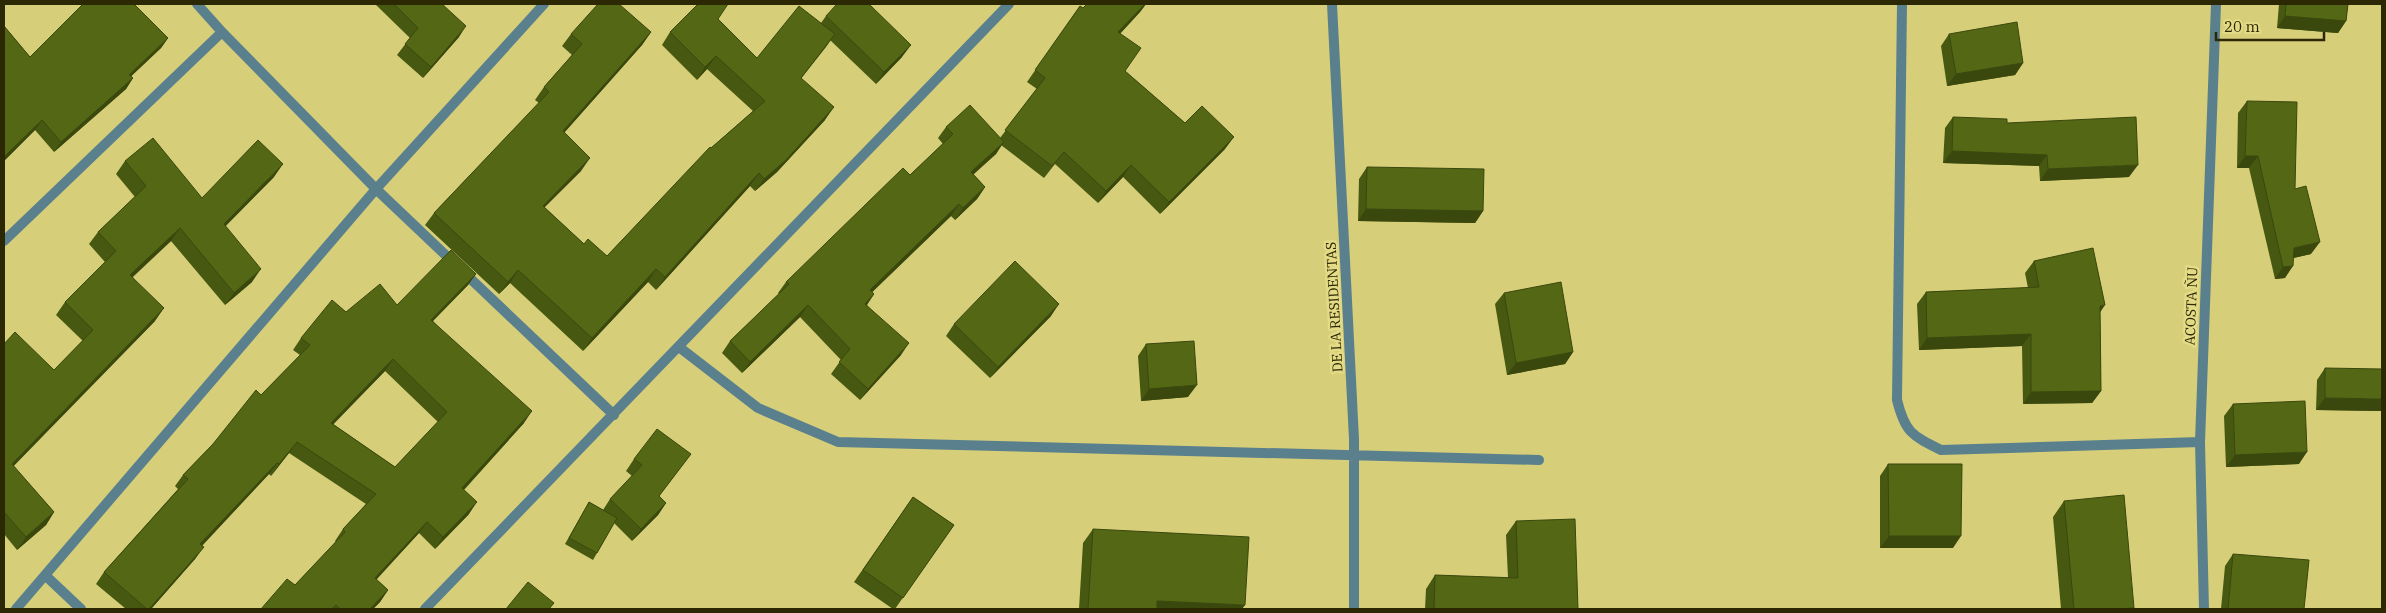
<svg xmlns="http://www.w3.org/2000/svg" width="2386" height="613" font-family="'IBM Plex Serif',serif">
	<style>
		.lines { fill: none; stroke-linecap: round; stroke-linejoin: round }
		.minor { stroke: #5a808d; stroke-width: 10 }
		.wall { fill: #475911; fill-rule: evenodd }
		.shaded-wall { fill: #3a480e }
		.building { fill: #536714; stroke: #3a480e; fill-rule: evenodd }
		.labels { text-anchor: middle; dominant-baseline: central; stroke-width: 5; stroke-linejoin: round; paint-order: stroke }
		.street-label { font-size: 14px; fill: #2c2804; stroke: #e4db87 }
	</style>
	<rect width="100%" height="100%" fill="#d7ce7a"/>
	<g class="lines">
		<!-- minor -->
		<path class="minor" d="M 197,4 L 222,32 L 376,189 L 614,415
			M 1332,4 L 1354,439 L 1354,609
			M 1902,4 L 1897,400 C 1905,432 1911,435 1941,450 L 2200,442
			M 4,241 L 222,32
			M 679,347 L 758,408 L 838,442 L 1539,460
			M 46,576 L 81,609
			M 16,609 L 376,189 L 544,4
			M 425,609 L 1009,4
			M 2204,609 L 2200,442 L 2216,4"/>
	</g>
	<!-- wall -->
	<path class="wall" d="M 375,4 L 442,4 L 459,37 L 423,78 L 397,55 L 410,38 Z
		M 1087,4 L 1146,4 L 1140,12 L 1120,34 L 1125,71 L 1185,123 L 1225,149 L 1160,214 L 1123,177 L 1098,203 L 1055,164 L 1044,178 L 1001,145 L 996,154 L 973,174 L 985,187 L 977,199 L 955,220 L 951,216 L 872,292 L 874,294 L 867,305 L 901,355 L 860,400 L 831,374 L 841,360 L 800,317 L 742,373 L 722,353 L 730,341 L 779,294 L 778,293 L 786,282 L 910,175 L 943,144 L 938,138 L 946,127 L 1000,138 L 1037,89 L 1027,82 L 1080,6 L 1083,8 Z
		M 2279,4 L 2348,4 L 2346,21 L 2338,33 L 2277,28 Z
		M 826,16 L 902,57 L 876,84 L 830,40 L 801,78 L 825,120 L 777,172 L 755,191 L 750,186 L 656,290 L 648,282 L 583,351 L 510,283 L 499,294 L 425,225 L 434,213 L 539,103 L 535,100 L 544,87 L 572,55 L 562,46 L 571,34 L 651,32 L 642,45 L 564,133 L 581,171 L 544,207 L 584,244 L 607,256 L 711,148 L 753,111 L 707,69 L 697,80 L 662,45 L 670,32 L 718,19 L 757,58 L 821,23 Z
		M 4,26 L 30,57 L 168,38 L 161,48 L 131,76 L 133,78 L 126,89 L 54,152 L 35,130 L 4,161 Z
		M 1949,34 L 2023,63 L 2015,75 L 1947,86 L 1941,46 Z
		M 2247,101 L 2295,189 L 2311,254 L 2293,258 L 2285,278 L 2275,279 L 2249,168 L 2237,168 L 2238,113 Z
		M 1953,117 L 2007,123 L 2129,177 L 2040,181 L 2039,166 L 1943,163 L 1945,128 Z
		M 125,161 L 202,198 L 274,177 L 225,226 L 252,282 L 225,305 L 171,241 L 133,277 L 155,321 L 13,466 L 54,512 L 46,525 L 17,550 L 4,534 L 4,344 L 54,370 L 83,341 L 56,315 L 65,302 L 105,262 L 89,244 L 98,232 L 135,197 L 116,174 Z
		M 1367,167 L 1483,211 L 1475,223 L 1358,221 L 1359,179 Z
		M 2034,261 L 2100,312 L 2101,391 L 2092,403 L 2023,404 L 2022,346 L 1919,350 L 1917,304 L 1926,292 L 2028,288 L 2025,273 Z
		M 476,274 L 468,285 L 433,321 L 524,423 L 464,490 L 469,514 L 435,549 L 419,533 L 376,579 L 388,590 L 380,602 L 373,609 L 261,609 L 295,585 L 336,542 L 335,541 L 343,529 L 366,504 L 289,453 L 271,476 L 269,474 L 202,546 L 195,559 L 151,609 L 126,609 L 96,584 L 104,572 L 178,489 L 175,486 L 183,475 L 300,355 L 293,350 L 301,338 L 346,312 L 397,305 ZM 385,371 L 438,422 L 395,467 L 333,424 Z
		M 1504,293 L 1573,352 L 1565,364 L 1507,375 L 1495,304 Z
		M 1051,316 L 990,378 L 946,336 L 954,324 Z
		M 1146,344 L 1188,397 L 1141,401 L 1138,356 Z
		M 2325,368 L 2382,411 L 2316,410 L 2317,380 Z
		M 2233,404 L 2299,464 L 2226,467 L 2224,416 Z
		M 691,454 L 659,496 L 666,503 L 658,515 L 632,541 L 614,523 L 597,553 L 593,560 L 565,544 L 589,502 L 603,510 L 610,499 L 632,476 L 626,471 L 634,459 Z
		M 1888,464 L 1953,548 L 1880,548 L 1880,476 Z
		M 913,497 L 954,525 L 895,609 L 893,609 L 854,582 Z
		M 2064,501 L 2134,608 L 2133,609 L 2061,609 L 2053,517 Z
		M 1516,521 L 1578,609 L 1425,609 L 1426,589 L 1435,575 L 1508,578 L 1506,535 Z
		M 1093,529 L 1242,609 L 1079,609 L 1083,543 Z
		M 2233,554 L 2304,609 L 2221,609 L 2225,566 Z"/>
	<!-- shaded-wall -->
	<path class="shaded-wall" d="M 1145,4 L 1146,4 L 1140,12 L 1110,44 L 1118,32 Z
		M 2285,16 L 2346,21 L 2338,33 L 2277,28 Z
		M 466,26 L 459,37 L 423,78 L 431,67 Z
		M 651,32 L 642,45 L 554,144 L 563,131 Z
		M 835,34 L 826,47 L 792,90 L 801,78 Z
		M 168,38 L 161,48 L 122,85 L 129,75 Z
		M 911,45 L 902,57 L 876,84 L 884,72 Z
		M 716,56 L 707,69 L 697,80 L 705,67 Z
		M 2023,63 L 2015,75 L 1947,86 L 1956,74 Z
		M 133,78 L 126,89 L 54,152 L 61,142 Z
		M 834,107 L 825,120 L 777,172 L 755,191 L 764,179 Z
		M 42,120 L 35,130 L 4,161 L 4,157 Z
		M 1234,137 L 1225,149 L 1160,214 L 1169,202 Z
		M 1004,142 L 996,154 L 963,184 L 971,172 Z
		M 1952,151 L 2047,155 L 2039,166 L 1943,163 Z
		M 2245,156 L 2258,156 L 2249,168 L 2237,168 Z
		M 590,158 L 581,171 L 534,218 L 543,206 Z
		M 283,164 L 274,177 L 215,237 L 224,224 Z
		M 1131,165 L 1123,177 L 1098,203 L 1106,191 Z
		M 2138,165 L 2129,177 L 2040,181 L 2048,169 Z
		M 759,173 L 750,186 L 656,290 L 665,277 Z
		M 985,187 L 977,199 L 955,220 L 963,208 Z
		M 959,204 L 951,216 L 862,302 L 870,290 Z
		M 1366,209 L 1483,211 L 1475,223 L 1358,221 Z
		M 180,228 L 171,241 L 121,287 L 130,275 Z
		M 2320,242 L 2311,254 L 2285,260 L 2294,248 Z
		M 2293,266 L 2285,278 L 2275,279 L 2283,267 Z
		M 261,269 L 252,282 L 225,305 L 234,293 Z
		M 656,269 L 648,282 L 583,351 L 592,338 Z
		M 518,270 L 510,283 L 499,294 L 508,282 Z
		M 476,274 L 468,285 L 423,331 L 431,320 Z
		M 874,294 L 866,306 L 865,304 Z
		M 1059,304 L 1051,316 L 990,378 L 998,367 Z
		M 808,305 L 800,317 L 742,373 L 750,362 Z
		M 2105,305 L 2097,317 L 2100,306 Z
		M 164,308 L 155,321 L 4,476 L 12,464 Z
		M 2031,334 L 2022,346 L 1919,350 L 1927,338 Z
		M 909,343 L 901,355 L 860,400 L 868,389 Z
		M 1573,352 L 1565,364 L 1507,375 L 1516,363 Z
		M 393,359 L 385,371 L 323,435 L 331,423 Z
		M 1197,385 L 1188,397 L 1141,401 L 1149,389 Z
		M 2101,391 L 2092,403 L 2023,404 L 2031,392 Z
		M 2325,398 L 2382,399 L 2382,411 L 2316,410 Z
		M 532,411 L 524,423 L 454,500 L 462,488 Z
		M 297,442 L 289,453 L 271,476 L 279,464 Z
		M 2307,452 L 2299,464 L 2226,467 L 2235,455 Z
		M 277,463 L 269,474 L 192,556 L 200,544 Z
		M 477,502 L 469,514 L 435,549 L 443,537 Z
		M 666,503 L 658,515 L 632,541 L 641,529 Z
		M 54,512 L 46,525 L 17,550 L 26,537 Z
		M 427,522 L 419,533 L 367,590 L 375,578 Z
		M 1889,536 L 1961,536 L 1953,548 L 1880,548 Z
		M 204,547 L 195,559 L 151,609 L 149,609 Z
		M 388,590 L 380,602 L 373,609 L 370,609 Z
		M 1157,601 L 1245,605 L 1242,609 L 1151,609 Z"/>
	<!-- building -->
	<path class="building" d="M 83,4 L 134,4 L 168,38 L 129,75 L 133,78 L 61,142 L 42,120 L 4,157 L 4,26 L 30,57 Z
		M 394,4 L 442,4 L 466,26 L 431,67 L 405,44 L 418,28 Z
		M 598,4 L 619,4 L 651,32 L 563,131 L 590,158 L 543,206 L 584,244 L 588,239 L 607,256 L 710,147 L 711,148 L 765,101 L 716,56 L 705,67 L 670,32 L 698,4 L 728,4 L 718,19 L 757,58 L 799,6 L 835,34 L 801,78 L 834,107 L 786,160 L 764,179 L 759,173 L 665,277 L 656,269 L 592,338 L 518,270 L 508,282 L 434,213 L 549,92 L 544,87 L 582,44 L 571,34 Z
		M 837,4 L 869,4 L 911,45 L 884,72 L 826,16 Z
		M 1087,4 L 1145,4 L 1118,32 L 1141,48 L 1125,71 L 1185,123 L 1202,106 L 1234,137 L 1169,202 L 1131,165 L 1106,191 L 1064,152 L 1052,166 L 1005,130 L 1045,78 L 1035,70 L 1080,6 L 1083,8 Z
		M 2286,4 L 2348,4 L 2346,21 L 2285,16 Z
		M 2017,22 L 2023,63 L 1956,74 L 1949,34 Z
		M 2247,101 L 2297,102 L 2295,189 L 2306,186 L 2320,242 L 2294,248 L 2293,266 L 2283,267 L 2258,156 L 2245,156 Z
		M 970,105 L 1004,142 L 971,172 L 985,187 L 963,208 L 959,204 L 870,290 L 874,294 L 865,304 L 909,343 L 868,389 L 839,362 L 850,349 L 808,305 L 750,362 L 730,341 L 789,284 L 786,282 L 903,168 L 910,175 L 953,134 L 946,127 Z
		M 1953,117 L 2007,119 L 2007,123 L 2136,117 L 2138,165 L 2048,169 L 2047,155 L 1952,151 Z
		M 153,138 L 202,198 L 258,140 L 283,164 L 224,224 L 261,269 L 234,293 L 180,228 L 130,275 L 164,308 L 12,464 L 54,512 L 26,537 L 4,512 L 4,344 L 15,332 L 54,370 L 93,330 L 65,302 L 116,251 L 98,232 L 146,186 L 125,161 Z
		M 1367,167 L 1484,169 L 1483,211 L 1366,209 Z
		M 2093,248 L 2105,305 L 2100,306 L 2101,391 L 2031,392 L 2031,334 L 1927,338 L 1926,292 L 2039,287 L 2034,261 Z
		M 451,250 L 476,274 L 431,320 L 532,411 L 462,488 L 477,502 L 443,537 L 427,522 L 375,578 L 388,590 L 370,609 L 340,609 L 336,605 L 332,609 L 261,609 L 287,579 L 295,585 L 345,532 L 343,529 L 376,494 L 297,442 L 279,464 L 277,463 L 200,544 L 204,547 L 149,609 L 147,609 L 104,572 L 188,479 L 183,475 L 213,444 L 256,390 L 261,395 L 310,345 L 301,338 L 332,300 L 346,312 L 380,284 L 397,305 ZM 393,359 L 447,412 L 395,467 L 331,423 Z
		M 1015,261 L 1059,304 L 998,367 L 954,324 Z
		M 1561,282 L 1573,352 L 1516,363 L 1504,293 Z
		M 1194,341 L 1197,385 L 1149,389 L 1146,344 Z
		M 2325,368 L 2382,369 L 2382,399 L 2325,398 Z
		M 2305,401 L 2307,452 L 2235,455 L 2233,404 Z
		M 657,429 L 691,454 L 659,496 L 666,503 L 641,529 L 610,499 L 642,465 L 634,459 Z
		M 1888,464 L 1962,464 L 1961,536 L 1889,536 Z
		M 2124,495 L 2134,608 L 2119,609 L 2074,609 L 2064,501 Z
		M 913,497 L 954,525 L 903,598 L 863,570 Z
		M 589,502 L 617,518 L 597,553 L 569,538 Z
		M 1575,519 L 1578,609 L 1434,609 L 1435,575 L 1518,578 L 1516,521 Z
		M 1093,529 L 1249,537 L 1245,605 L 1157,601 L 1157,609 L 1088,609 Z
		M 2233,554 L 2309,560 L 2304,609 L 2228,609 Z
		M 528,582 L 554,603 L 549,609 L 506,609 Z"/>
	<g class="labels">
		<!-- street labels -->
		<g class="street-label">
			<text transform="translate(2191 306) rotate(-88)">ACOSTA ÑU</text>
			<text transform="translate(1334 307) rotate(-93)">DE LA RESIDENTAS</text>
		</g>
	</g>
	<!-- border -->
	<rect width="2386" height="613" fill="none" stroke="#2c2804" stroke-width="10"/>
	<!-- scale -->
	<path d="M2216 32v8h108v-8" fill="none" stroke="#2c2804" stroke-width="2.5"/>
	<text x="2224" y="32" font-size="15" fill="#2c2804" stroke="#e4db87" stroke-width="4" paint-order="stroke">20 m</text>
</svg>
